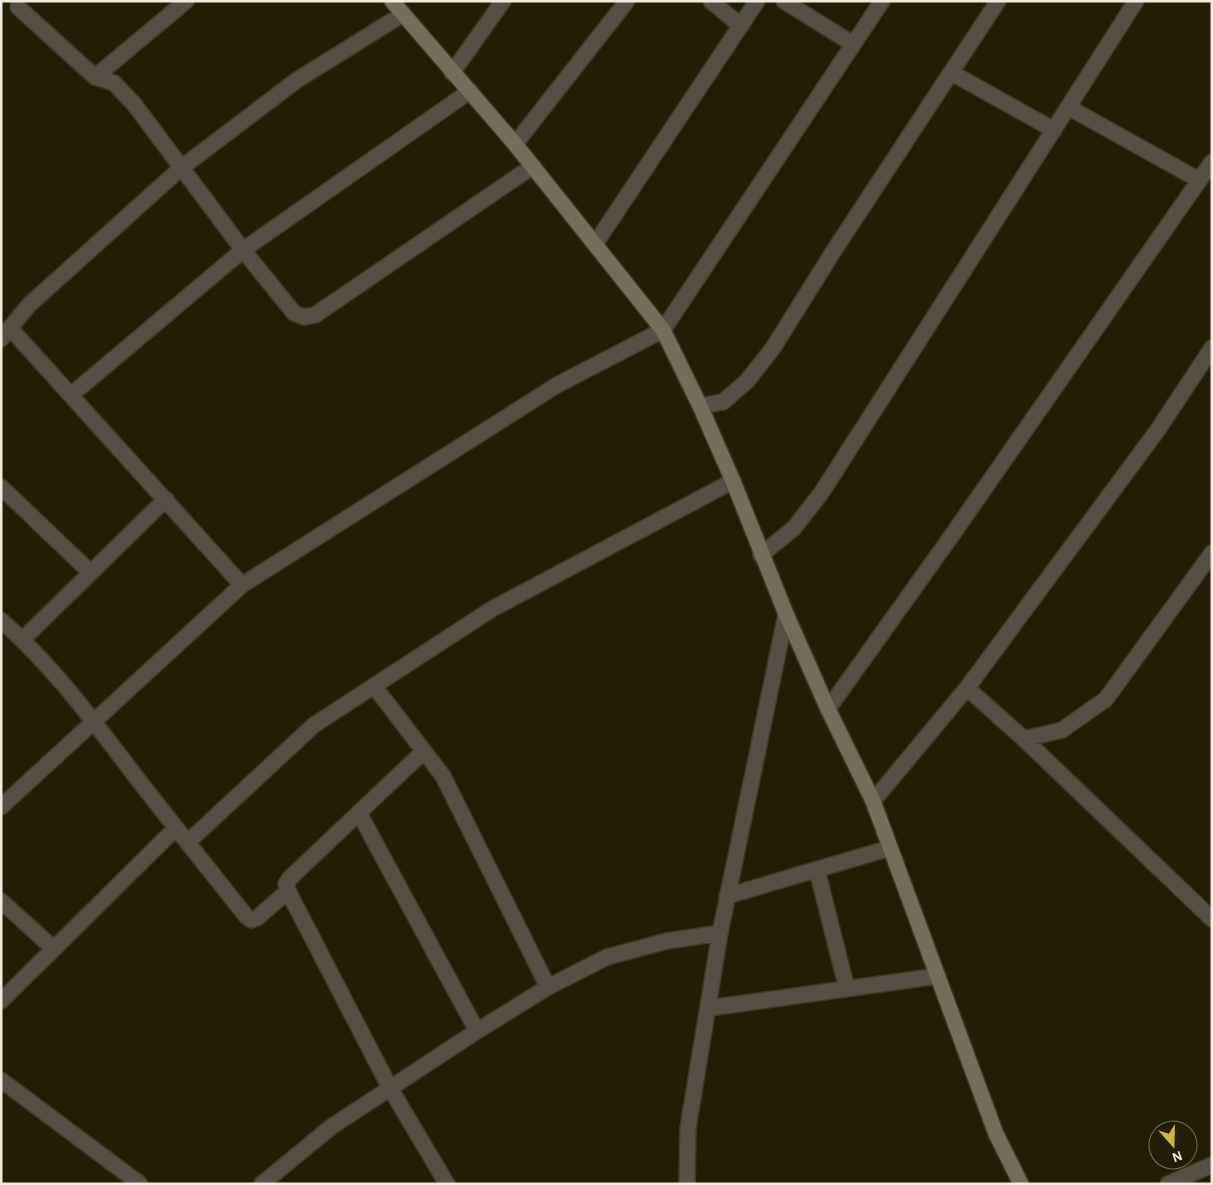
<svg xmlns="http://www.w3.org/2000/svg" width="1213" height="1185" font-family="'Alegreya Sans',sans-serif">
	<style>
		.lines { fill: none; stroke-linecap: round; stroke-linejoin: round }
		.street-casing { stroke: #3f3a22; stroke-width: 18 }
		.secondary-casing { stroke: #3f3a22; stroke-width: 18 }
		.street { stroke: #555045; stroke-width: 15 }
		.secondary { stroke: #756d5c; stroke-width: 15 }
	</style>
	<rect width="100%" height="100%" fill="#221d04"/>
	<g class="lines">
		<defs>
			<path id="street" d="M 711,1 L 741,26
				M 784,1 L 853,44
				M 18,7 L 95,77 L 114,83 L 134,104 L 243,250 L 294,313 L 304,317 L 315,315 L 533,166
				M 452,73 L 503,1
				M 952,73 L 1054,130
				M 95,77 L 186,1
				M 1068,107 L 1199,180
				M 515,144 L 627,1
				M 595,244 L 757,1
				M 10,328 L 242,585
				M 1,339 L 29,305 L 181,168 L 297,80 L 403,14
				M 71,395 L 243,250 L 470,91
				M 700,406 L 723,402 L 747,381 L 773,348 L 833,252 L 998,1
				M 1,487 L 90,572
				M 761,555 L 794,528 L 822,492 L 1136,1
				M 1,620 C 52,665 92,719 133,773 C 170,821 208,868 246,916 L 251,920 L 257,918 L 288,891
				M 23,639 L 166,499
				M 374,686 L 443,776 L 548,987
				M 967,688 L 1024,739 L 1212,919
				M 828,709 L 950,538 L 1212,162
				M 1024,739 L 1062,730 L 1106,699 L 1212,553
				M 423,752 L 290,878 L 286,884 L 288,891 L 390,1088 L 447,1184
				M 873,801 L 967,688 L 1157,431 L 1212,348
				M 1,807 L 242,585 L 557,385 L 663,330 L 882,1
				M 359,813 L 477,1031
				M 188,842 L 314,725 L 492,609 L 733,481
				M 817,870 L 847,989
				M 727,896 L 890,848
				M 1,901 L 54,949
				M 1,1001 L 176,828
				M 709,1008 L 938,976
				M 1,1080 L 140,1184
				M 262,1184 L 331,1127 L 477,1031 L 548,987 L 607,957 L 667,941 L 720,933
				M 687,1184 L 688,1128 L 720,933 L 786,614
				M 1168,1184 L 1212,1165"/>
			<path id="secondary" d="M 392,1 L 515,144 L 663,330 L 700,406 L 733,481 L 786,614 L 828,709 L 873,801 L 996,1134 L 1021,1184"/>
		</defs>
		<!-- street casing -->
		<use href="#street" class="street-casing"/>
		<!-- secondary casing -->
		<use href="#secondary" class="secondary-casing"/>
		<!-- street -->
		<use href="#street" class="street"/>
		<!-- secondary -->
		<use href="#secondary" class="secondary"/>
	</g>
	<!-- border -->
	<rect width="1213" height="1185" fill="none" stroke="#efecdd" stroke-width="5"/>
	<!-- north arrow -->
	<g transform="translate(1173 1145) rotate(160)"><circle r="24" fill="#221d04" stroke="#74705b"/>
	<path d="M0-4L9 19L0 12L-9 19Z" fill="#cbba39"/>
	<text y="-8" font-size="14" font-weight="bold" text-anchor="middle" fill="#efecdd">N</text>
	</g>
</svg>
